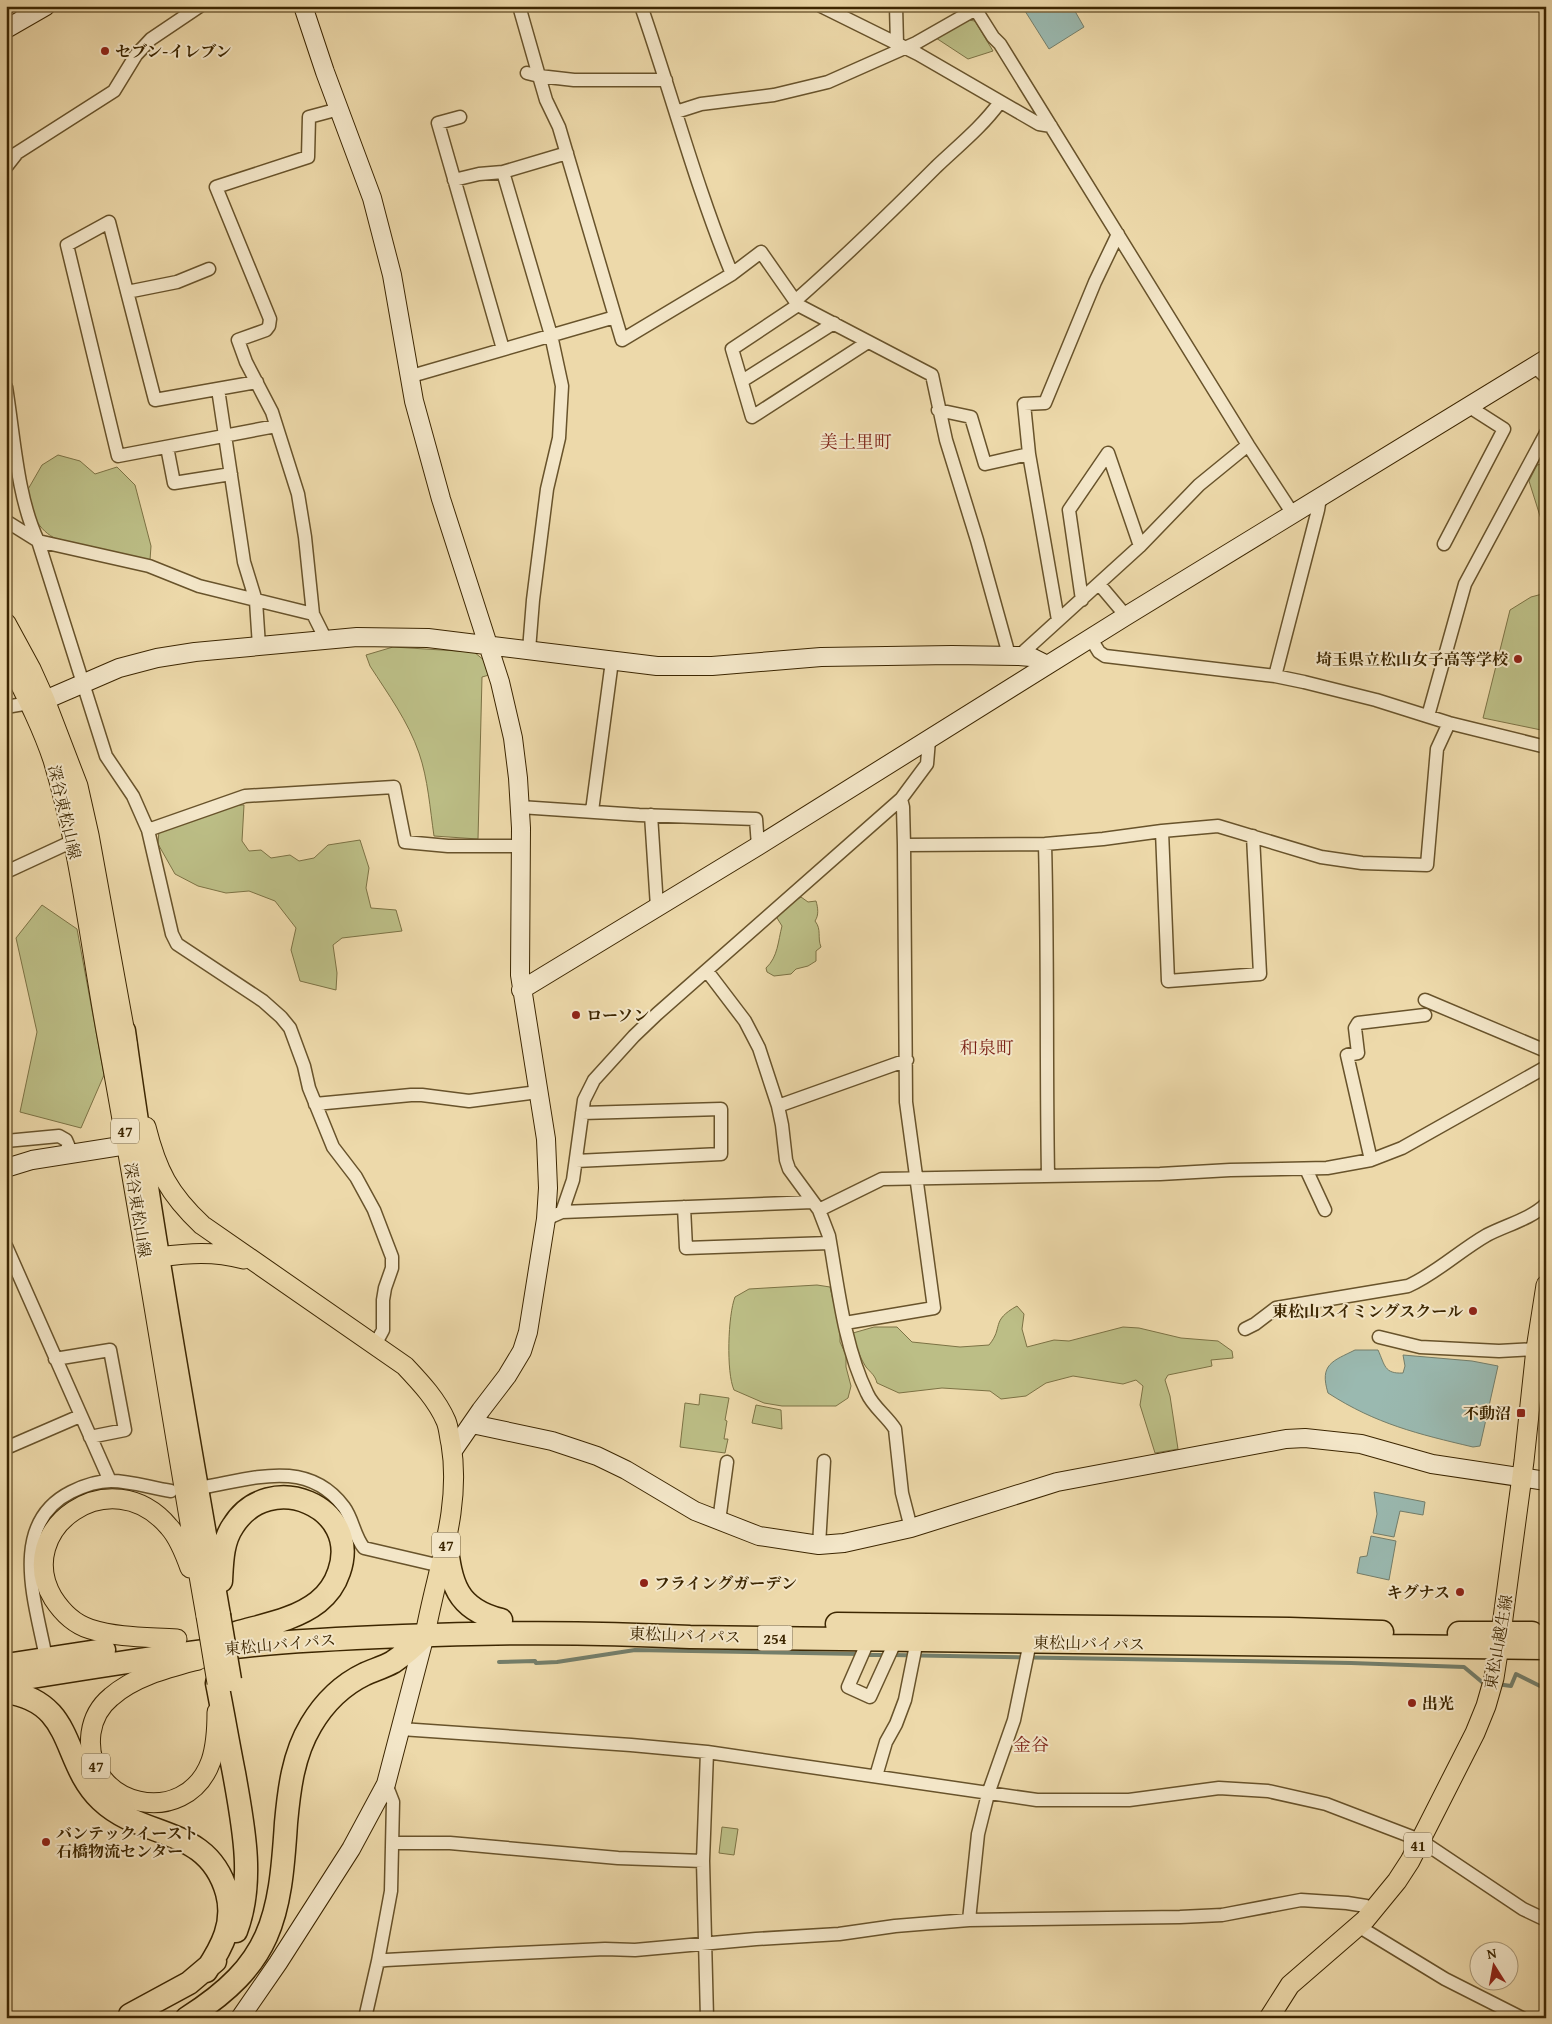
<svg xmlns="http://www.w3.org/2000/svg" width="1552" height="2024" font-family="'Gentium Book Plus','Noto Serif JP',serif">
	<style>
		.green { fill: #bcbe86; stroke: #7c7244 }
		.water { fill: #9ab9b0; stroke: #747e6a }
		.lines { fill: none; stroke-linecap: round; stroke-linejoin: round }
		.stream { stroke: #747e6a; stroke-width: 4 }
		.street-casing { stroke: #68532b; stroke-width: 15 }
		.secondary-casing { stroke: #3c2601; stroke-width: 20 }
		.primary-casing { stroke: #3c2601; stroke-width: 21 }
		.highway-casing { stroke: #3c2601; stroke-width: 25 }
		.street { stroke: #f3e6c8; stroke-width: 12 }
		.secondary { stroke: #f3e6c8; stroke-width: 18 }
		.primary { stroke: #edd9aa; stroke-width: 19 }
		.highway { stroke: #edd9aa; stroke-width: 22 }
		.primary-bridge-casing { stroke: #3c2601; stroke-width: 21; stroke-linecap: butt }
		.highway-bridge-casing { stroke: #3c2601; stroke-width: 25; stroke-linecap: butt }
		.primary-bridge { stroke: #edd9aa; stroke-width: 19 }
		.highway-bridge { stroke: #edd9aa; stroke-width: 22 }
		.poi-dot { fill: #8f2418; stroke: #f3e6c8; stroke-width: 2 }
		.labels { text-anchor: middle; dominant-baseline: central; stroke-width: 4; stroke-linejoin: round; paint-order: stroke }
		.shield { fill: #f3e6c8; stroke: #73603d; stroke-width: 1 }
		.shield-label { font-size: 15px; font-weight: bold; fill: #3c2601 }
		.poi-label { font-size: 16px; font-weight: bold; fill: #3c2601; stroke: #f3e6c8; text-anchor: start }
		.street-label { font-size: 16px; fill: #3c2601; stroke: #f3e6c8 }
		.neighbourhood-label { font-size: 18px; fill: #7a1f14; stroke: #f3e6c8 }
	</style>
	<rect width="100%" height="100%" fill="#edd9aa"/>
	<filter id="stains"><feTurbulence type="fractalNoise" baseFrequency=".004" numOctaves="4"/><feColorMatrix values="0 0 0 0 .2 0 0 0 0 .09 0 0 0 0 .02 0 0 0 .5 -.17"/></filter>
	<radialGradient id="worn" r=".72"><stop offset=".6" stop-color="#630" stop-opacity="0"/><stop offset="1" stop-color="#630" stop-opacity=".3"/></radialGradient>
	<!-- green -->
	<path class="green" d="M 968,20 L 975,21 L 993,51 L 968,59 L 936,38 Z
		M 58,455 L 80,461 L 95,474 L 117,467 L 135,485 L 151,546 L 150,560 L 58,540 C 36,529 32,514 27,491 L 42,465 Z
		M 1546,463 L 1546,535 L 1529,481 L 1537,465 Z
		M 1546,593 L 1546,731 L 1483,718 L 1510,610 L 1531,597 Z
		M 393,647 L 474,652 L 485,661 L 489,675 L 482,677 L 478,839 L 434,836 C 430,809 428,779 419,753 C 408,721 388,694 370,666 L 366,655 Z
		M 229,805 L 244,805 L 242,841 L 249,851 L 261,850 L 271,858 L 290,855 L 299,861 L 314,858 L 328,845 L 360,840 L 369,868 L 366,888 L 371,908 L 396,910 L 402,931 L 342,938 L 333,945 L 337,973 L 336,990 L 300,981 L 291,950 L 296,928 L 275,901 L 249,891 L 226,893 L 198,886 L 175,874 L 158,844 L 159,830 Z
		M 801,897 L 808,902 L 816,901 C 818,908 819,915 815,921 C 822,930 817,937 821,947 L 816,951 L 816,961 L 808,966 L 796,969 L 791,974 L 774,976 L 767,972 L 766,968 C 778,957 778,941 782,926 L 777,918 L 781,910 Z
		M 42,905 L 77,929 L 104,1075 L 81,1128 L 20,1112 L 37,1032 L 16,938 Z
		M 817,1285 L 830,1287 L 840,1330 L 840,1342 L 846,1355 L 846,1367 L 851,1386 L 848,1398 L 836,1406 L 782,1406 L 764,1403 L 734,1390 C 726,1372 728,1315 735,1297 L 749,1289 Z
		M 1017,1306 L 1024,1314 L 1022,1329 L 1027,1347 L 1054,1340 L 1069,1341 L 1123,1327 L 1139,1328 L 1181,1338 L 1218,1341 L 1232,1351 L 1233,1358 L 1211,1360 L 1212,1366 L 1168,1375 L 1165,1380 L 1170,1396 L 1178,1449 L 1155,1453 L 1140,1405 L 1143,1386 L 1136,1380 L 1123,1384 L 1073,1376 L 1046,1383 L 1026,1396 L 1001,1399 L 990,1391 L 942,1388 L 899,1393 L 877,1383 C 875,1375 871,1373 866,1367 C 859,1356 856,1346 853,1333 L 874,1327 L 897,1327 L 912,1342 L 960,1347 L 989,1345 C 1004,1327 990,1321 1017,1306 Z
		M 700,1394 L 729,1398 L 725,1420 L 727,1421 L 724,1439 L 728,1439 L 725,1453 L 680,1447 L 685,1403 L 699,1405 Z
		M 756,1405 L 781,1410 L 782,1429 L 752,1423 Z
		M 722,1827 L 738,1829 L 734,1855 L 719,1853 Z"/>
	<!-- water -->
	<path class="water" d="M 1032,6 L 1072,6 L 1084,27 L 1049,49 L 1025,11 Z
		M 1355,1350 L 1378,1350 C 1385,1365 1384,1374 1403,1373 L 1405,1366 L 1403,1355 L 1472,1361 L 1498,1366 L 1480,1446 L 1473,1447 C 1418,1434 1376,1424 1328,1393 C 1319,1364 1333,1361 1355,1350 Z
		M 1374,1492 L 1425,1502 L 1423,1515 L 1400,1511 L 1394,1537 L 1373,1533 L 1377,1514 Z
		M 1371,1536 L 1396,1541 L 1389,1580 L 1357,1573 L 1360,1557 L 1367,1556 Z"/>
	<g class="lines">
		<!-- stream -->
		<path class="stream" d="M 866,1655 L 886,1655
			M 893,1655 L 1351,1663 L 1464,1667 L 1482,1682 L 1487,1683
			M 499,1662 L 535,1661 L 536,1663 L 557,1662 L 635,1650 L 859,1654
			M 1497,1684 L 1511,1686 L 1516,1674 L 1546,1689"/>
		<defs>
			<path id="street" d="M 20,6 L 26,18
				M 519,6 L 539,76 L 574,80 L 666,80
				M 641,6 C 672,95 696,187 732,274
				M 821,6 L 918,54 L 1039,124 L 1051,126
				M 896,6 L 897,44
				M 976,10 L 993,37 L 1000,44 L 1248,445 L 1293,514
				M 527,73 L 539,76 L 546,100 L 559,127 L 622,340 L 732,274 L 761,252 L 798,305 L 932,375 L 946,440 L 977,540 L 1009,655
				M 676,112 L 701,104 L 774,95 L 828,82 L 916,43 L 981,6
				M 460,117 L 438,123 L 503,349
				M 6,167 L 17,153 L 114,91 L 136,55 L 151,39 L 200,6
				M 503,172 L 551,335 L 562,386 L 559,438 L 547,489 L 533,600 L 529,650
				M 454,180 L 479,174 L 503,172 L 567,153
				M 127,292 L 177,282 L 209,269
				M 795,301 C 844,258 890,213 936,167 C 958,146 982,127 1000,102
				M 798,305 L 732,349 L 752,417 L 868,342
				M 1534,366 L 1546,377
				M 408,377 L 615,317
				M 742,381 L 834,323
				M 257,382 L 155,400 L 109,222 L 67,245 L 118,456 L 276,426
				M 6,387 C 14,436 17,497 38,541 L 106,756 L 133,796 L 148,830 L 245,796 L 394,787 L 405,842 L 448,846 L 521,846
				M 218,389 L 244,562 L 256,601 L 259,646
				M 938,410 L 971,417 L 985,464 L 1029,454
				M 167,447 L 174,483 L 231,474
				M 6,521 L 38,541 L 149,566 L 199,586 L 313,614 L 326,640
				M 1444,544 L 1504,429 L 1468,406
				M 1099,584 L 1126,616
				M 1082,600 L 1069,510 L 1108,453 L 1140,546
				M 313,614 L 305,537 L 298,494 L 272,412 L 246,362 L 238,340 L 266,330 L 269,326 L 270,319 L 216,187 L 308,157 L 309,117 L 339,109
				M 1058,620 L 1029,454 L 1024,404 L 1045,403 L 1095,282 L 1118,234
				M 1091,639 L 1099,652 L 1105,656 L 1275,676 L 1304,682 L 1376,700 L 1449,723 L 1546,747
				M 1019,656 L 1140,546 L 1199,485 L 1248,445
				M 1275,676 L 1318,510 L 1320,498
				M 6,707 L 35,702
				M 1428,716 L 1465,584 L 1546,433
				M 520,807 L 639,815 L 756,819 L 758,846
				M 592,811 L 612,661
				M 651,815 L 657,907
				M 148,830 L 172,934 L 177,944 L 263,1001 L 281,1017 L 290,1028 L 304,1066 L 309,1088 L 333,1147 L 356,1177 L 374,1210 L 392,1257 L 392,1268 L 385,1288 L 383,1300 L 383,1330 L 375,1345
				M 1162,831 L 1168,981 L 1260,974 L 1253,836
				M 1045,844 C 1048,954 1046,1065 1048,1175
				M 904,845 L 1045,844 L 1103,839 L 1162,831 L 1218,826 L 1321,857 L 1362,863 L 1427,865 L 1437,749 L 1449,723
				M 6,872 L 73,841
				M 707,971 L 745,1021 L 759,1048 L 778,1106 L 782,1125 L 786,1160 L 789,1169 L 819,1210 L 829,1236 C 838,1287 844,1346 867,1393 C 873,1407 887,1416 895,1429 L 902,1493 L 911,1528
				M 1425,1000 L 1546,1051
				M 315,1104 L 411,1095 L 422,1095 L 469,1101 L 538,1092
				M 778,1106 L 907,1060
				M 6,1141 L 59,1136 L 66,1140 L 72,1154
				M 1371,1160 L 1347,1055 L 1358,1053 L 1355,1028 L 1358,1023 L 1425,1015
				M 576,1161 L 721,1154 L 721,1109 L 582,1113
				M 1306,1169 L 1325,1210
				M 684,1207 L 686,1248 L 830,1243
				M 819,1210 L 882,1179 L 1160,1174 L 1230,1170 L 1327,1168 L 1371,1160 L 1402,1148 L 1546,1067
				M 562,1212 L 813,1202
				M 546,1219 L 562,1212 L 573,1180 L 584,1100 L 594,1080 L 634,1036 L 657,1014 L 901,799 L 927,764 L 929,740
				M 6,1246 L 110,1481
				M 845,1323 L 934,1308 L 906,1102 L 904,845 L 903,807 L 901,799
				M 1245,1329 L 1255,1324 L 1276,1308 L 1408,1286 C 1437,1273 1459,1251 1487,1235 C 1506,1225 1531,1219 1546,1204
				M 1379,1337 L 1420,1347 L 1499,1351 L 1536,1349
				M 55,1359 L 110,1350 L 125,1430 L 90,1437
				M 6,1448 L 80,1416
				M 205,1487 C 255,1478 308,1459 344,1507 C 353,1519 354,1536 364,1548 L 441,1566
				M 719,1521 L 727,1462
				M 819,1545 L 824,1461
				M 869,1639 L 848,1687 L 870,1697 L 896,1640
				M 46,1658 C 36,1604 7,1524 71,1492 C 83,1486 97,1481 111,1481 C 131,1481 151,1488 171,1491
				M 401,1729 L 631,1745 L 707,1752 L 1037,1800 L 1129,1800 L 1219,1788 L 1268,1791 L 1326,1804 L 1420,1840 L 1523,1909 L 1546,1920
				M 707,1752 L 703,1861 L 707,2018
				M 876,1776 L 886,1742 L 896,1724 L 905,1700 L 917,1640
				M 393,1843 L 450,1843 L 618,1858 L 703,1861
				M 969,1920 L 978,1834 L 988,1794 L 1014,1720 L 1030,1642
				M 1358,1926 L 1445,1979 L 1522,2018
				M 378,1961 L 391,1891 L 393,1802 L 386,1784
				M 365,2018 L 378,1961 L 386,1960 L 497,1954 L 605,1949 L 635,1950 L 756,1939 L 839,1934 L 895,1926 L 969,1920 L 1180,1917 L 1222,1915 L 1301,1900 L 1347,1903 L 1366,1906 L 1374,1910"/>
			<path id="secondary" d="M 303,6 L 325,72 L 372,198 L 392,275 L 414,401 L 441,499 L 500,682 L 513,738 L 518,778 L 521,828 L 520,975 L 546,1139 L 548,1188 L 546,1219 L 528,1332 L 522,1351 L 507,1376 L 481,1410 L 452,1452
				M 6,29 L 46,6
				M 45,700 L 119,668 L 157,658 L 195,652 L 357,637 L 428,638 L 657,666 L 712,666 L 821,657 L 952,655 L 1019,656 L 1031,657 L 1047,665
				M 521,990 L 758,846 L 1126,616 L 1546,359
				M 6,1168 L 32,1160 L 127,1145
				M 472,1424 L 552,1441 L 597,1456 L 626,1470 L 695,1511 L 759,1536 L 819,1545 L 844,1543 L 911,1528 L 1057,1482 L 1286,1439 L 1305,1438 L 1361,1444 L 1432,1464 L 1546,1481
				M 240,2018 L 278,1963 L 351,1849 L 386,1784 L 425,1635"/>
			<path id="primary" d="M 6,623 L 31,669 L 45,700 L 78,786 L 89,835 L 127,1044
				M 6,656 C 23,690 41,724 53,760 C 80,849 90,944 107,1036 C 143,1229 172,1423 206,1616
				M 146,1127 C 157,1171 169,1194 202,1225 L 405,1366 C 421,1383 437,1400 446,1421 C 449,1428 449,1436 451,1444 C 462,1509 436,1572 425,1635
				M 158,1257 C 190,1253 213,1251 244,1259
				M 177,1639 C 149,1637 118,1638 90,1629 C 74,1624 62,1612 53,1598 C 12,1529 111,1458 169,1527 C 179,1538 185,1554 190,1568
				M 198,1660 C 168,1668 135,1676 111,1697 C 100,1706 93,1719 91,1733 C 82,1807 186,1831 211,1761 C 216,1746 217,1729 217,1712
				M 1269,2018 L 1290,1985 L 1365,1920 L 1397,1881 L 1410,1861 L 1475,1733 L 1486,1706 L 1494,1678 L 1501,1633 L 1524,1461 L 1536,1349 L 1546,1285"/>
			<path id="highway" d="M 124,1031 C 151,1226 185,1420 219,1615
				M 446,1542 C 451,1583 456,1609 501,1620
				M 221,1581 C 222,1563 222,1542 233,1526 C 269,1468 362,1506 339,1572 C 335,1584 328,1594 318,1602 C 295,1620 263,1625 236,1633
				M 837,1624 L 1290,1629 L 1382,1632
				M 1459,1633 L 1532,1633
				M 6,1665 L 104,1650
				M 6,1681 C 88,1668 170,1654 253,1645 C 303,1640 353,1638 403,1636 C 499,1632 594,1632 690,1637 L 1546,1648
				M 217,1683 C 223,1713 228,1743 234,1773 C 243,1824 255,1881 236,1931
				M 6,1692 C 76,1702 61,1762 101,1800 C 143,1840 208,1825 227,1893 C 235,1923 222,1947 206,1971
				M 130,2015 L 189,1983 L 215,1961
				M 187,2018 C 272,1964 280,1919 286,1823 C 289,1790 293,1755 311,1725 C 324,1703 342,1685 365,1674 C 374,1670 384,1667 393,1662 C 405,1654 415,1645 425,1635"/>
		</defs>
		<!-- street casing -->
		<use href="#street" class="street-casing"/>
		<!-- secondary casing -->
		<use href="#secondary" class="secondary-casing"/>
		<!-- primary casing -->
		<use href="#primary" class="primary-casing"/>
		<!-- highway casing -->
		<use href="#highway" class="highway-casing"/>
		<!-- street -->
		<use href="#street" class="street"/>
		<!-- secondary -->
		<use href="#secondary" class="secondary"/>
		<!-- primary -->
		<use href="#primary" class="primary"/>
		<!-- highway -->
		<use href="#highway" class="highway"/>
		<defs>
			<path id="primary-bridge" d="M 206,1616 L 217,1683"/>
			<path id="highway-bridge" d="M 219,1615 L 230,1680"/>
		</defs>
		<!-- primary-bridge casing -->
		<use href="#primary-bridge" class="primary-bridge-casing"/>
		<!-- highway-bridge casing -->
		<use href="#highway-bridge" class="highway-bridge-casing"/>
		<!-- primary-bridge -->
		<use href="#primary-bridge" class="primary-bridge"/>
		<!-- highway-bridge -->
		<use href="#highway-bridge" class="highway-bridge"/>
	</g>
	<!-- markers -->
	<g class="poi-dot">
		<circle cx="105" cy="51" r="5"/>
		<circle cx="1518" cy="659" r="5"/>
		<circle cx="576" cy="1015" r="5"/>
		<circle cx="1473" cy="1311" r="5"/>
		<rect x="1516" y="1408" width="10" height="10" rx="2.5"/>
		<circle cx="644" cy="1583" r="5"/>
		<circle cx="1460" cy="1592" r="5"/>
		<circle cx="1412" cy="1703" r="5"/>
		<circle cx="46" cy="1842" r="5"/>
	</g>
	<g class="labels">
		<!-- shield labels -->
		<g class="shield">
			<rect x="111" y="1118.5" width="28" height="25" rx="4"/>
			<rect x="432" y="1532.5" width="28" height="25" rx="4"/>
			<rect x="757.5" y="1625.5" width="35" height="25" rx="4"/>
			<rect x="82" y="1753.5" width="28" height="25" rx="4"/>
			<rect x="1404" y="1832.5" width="28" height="25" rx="4"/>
		</g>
		<g class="shield-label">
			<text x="125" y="1131">47</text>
			<text x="446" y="1545">47</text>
			<text x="775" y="1638">254</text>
			<text x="96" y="1766">47</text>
			<text x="1418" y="1845">41</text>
		</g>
		<!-- poi labels -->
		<g class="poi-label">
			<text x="115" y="51">セブン-イレブン</text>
			<text x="1508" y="659" text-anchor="end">埼玉県立松山女子高等学校</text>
			<text x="586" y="1015">ローソン</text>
			<text x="1463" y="1311" text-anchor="end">東松山スイミングスクール</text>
			<text x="1511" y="1413" text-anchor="end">不動沼</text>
			<text x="654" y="1583">フライングガーデン</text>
			<text x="1450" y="1592" text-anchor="end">キグナス</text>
			<text x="1422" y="1703">出光</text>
			<text x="56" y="1833">バンテックイースト<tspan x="56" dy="18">石橋物流センター</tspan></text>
		</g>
		<!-- street labels -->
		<g class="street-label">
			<text transform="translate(65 812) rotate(77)">深谷東松山線</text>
			<text transform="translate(138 1210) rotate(81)">深谷東松山線</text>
			<text transform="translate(685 1635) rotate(2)">東松山バイパス</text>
			<text transform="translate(1498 1642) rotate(-80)">東松山越生線</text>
			<text transform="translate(1089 1643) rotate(1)">東松山バイパス</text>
			<text transform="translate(280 1644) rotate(-5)">東松山バイパス</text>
		</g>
		<!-- neighbourhood labels -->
		<g class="neighbourhood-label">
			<text x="856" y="441">美土里町</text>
			<text x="987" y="1047">和泉町</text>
			<text x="1031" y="1744">金谷</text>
		</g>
	</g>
	<!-- margin -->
	<rect width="1552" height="2024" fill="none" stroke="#edd9aa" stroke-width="25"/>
	<rect x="8" y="8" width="1537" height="2009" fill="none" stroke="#3c2601" stroke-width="2.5"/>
	<rect x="12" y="12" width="1527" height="1999" fill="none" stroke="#3c2601"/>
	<!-- north arrow -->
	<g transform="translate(1494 1966) rotate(349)"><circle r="24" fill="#f3e6c8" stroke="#aa9978"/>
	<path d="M0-4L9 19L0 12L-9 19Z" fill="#8f2418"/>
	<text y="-8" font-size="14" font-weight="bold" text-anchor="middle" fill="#3c2601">N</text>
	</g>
	<rect width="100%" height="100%" filter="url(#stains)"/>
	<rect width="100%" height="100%" fill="url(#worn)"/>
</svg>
